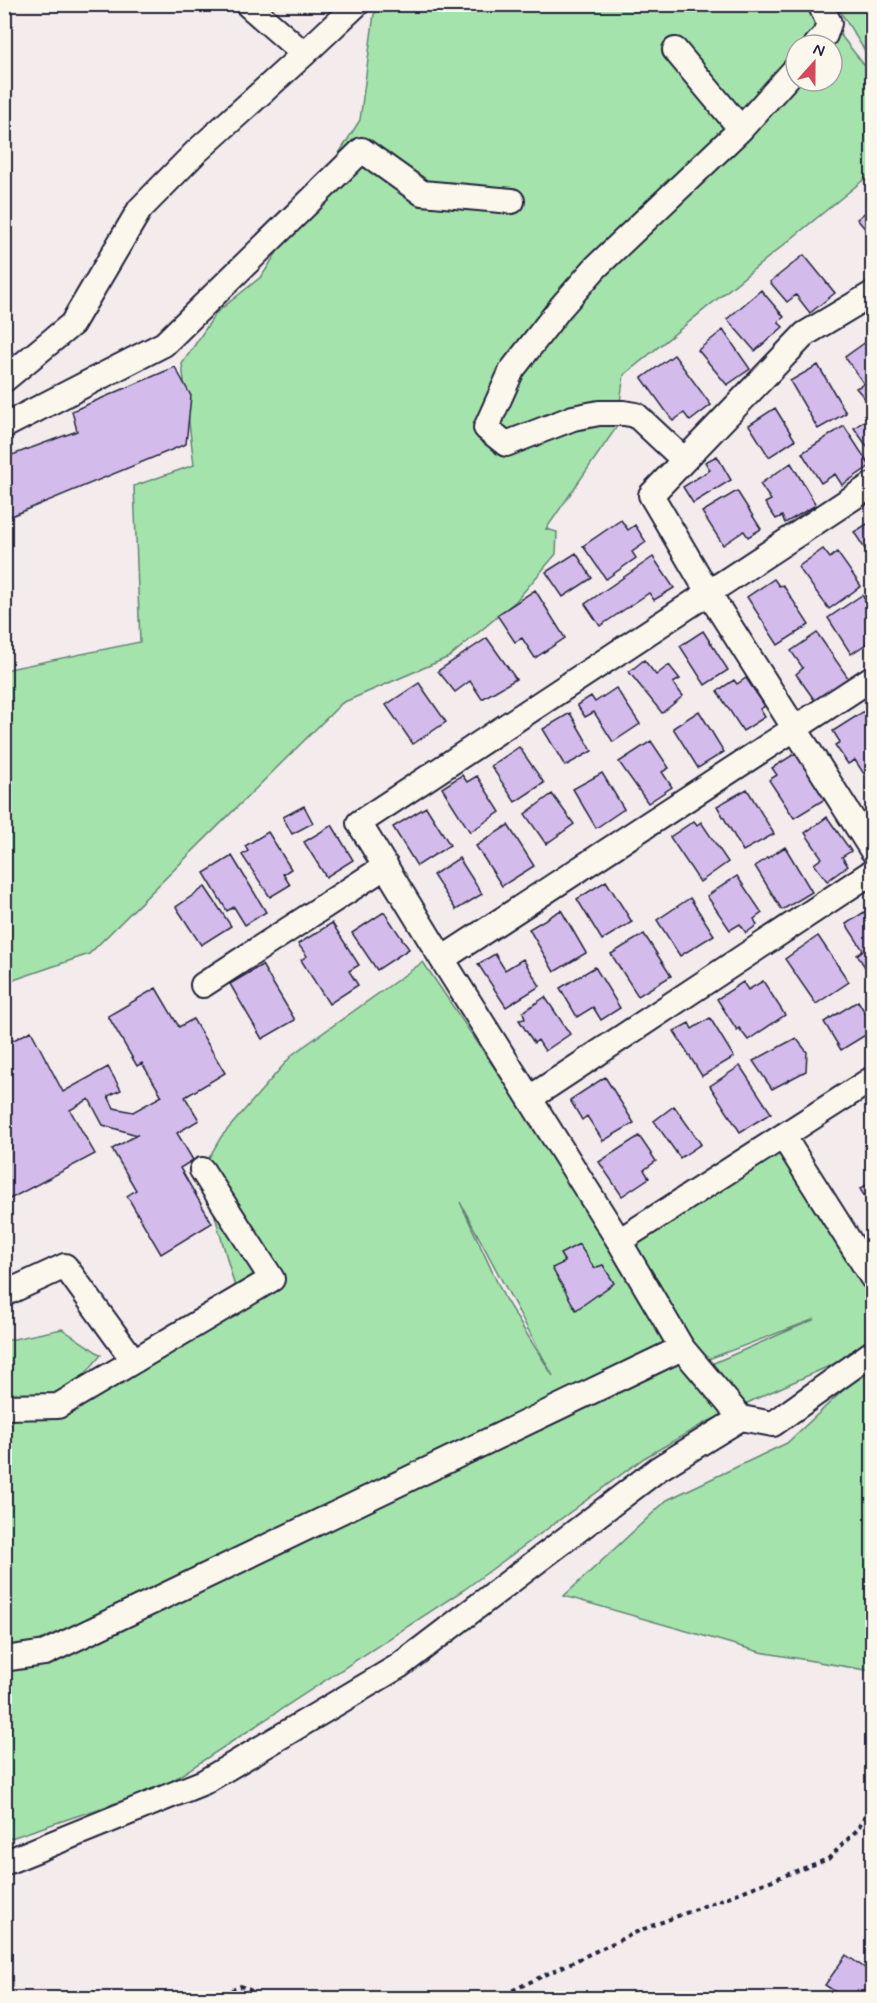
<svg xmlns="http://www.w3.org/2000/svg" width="877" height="2003" font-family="Mynerve,sans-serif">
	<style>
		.green { fill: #a4e4ac; stroke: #638374; stroke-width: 1.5; fill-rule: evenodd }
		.building { fill: #d3bcec; stroke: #22223b; stroke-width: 1.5 }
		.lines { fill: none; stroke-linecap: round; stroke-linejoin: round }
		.minor-casing { stroke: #22223b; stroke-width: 28 }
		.path { stroke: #22223b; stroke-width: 4; stroke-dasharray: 4.5 4.5; stroke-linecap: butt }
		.minor { stroke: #fbf7ec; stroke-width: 24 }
	</style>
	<rect width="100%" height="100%" fill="#f3ebec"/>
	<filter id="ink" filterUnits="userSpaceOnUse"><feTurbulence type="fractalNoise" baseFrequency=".0167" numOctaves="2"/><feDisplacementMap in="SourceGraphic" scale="12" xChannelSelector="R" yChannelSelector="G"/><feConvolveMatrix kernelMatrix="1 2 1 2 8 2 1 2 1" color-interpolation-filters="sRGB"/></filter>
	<g filter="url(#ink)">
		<!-- green -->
		<path class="green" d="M 383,5 L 817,5 L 872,75 L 872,173 L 624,375 L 616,428 L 546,529 L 557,532 L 556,554 L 516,601 L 449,657 L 342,703 L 89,954 L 5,983 L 4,670 L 140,642 L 134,486 L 194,465 L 182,364 L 216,313 L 262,276 L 360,120 L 374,14 ZM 796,45 L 832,45 L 832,81 L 796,81 Z
			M 836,5 L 872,5 L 872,62 Z
			M 423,962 L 547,1146 L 619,1241 L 779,1144 L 872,1276 L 872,1347 L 762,1396 L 703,1424 L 644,1458 L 465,1589 L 161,1788 L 5,1840 L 4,1341 L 62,1329 L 101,1355 L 60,1404 L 237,1294 L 202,1170 L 221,1137 L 293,1054 ZM 460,1202 L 553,1376 L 505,1299 ZM 815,1319 L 700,1369 L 695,1364 Z
			M 872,1363 L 872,1671 L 760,1652 L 564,1596 L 667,1500 L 787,1443 Z"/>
		<!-- building -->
		<path class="building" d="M 872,207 L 872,237 L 857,219 Z
			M 804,255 L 835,293 L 810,313 L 796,295 L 787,302 L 770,282 Z
			M 761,290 L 784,317 L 778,322 L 783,327 L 755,351 L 727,319 Z
			M 723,330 L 750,369 L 727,385 L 698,350 Z
			M 870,339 L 872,343 L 872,396 L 867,401 L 856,388 L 864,384 L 845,357 Z
			M 674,355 L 711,405 L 690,421 L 684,413 L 673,421 L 642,378 Z
			M 818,365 L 846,413 L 818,429 L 790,381 Z
			M 175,367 L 191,396 L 186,444 L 4,519 L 4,458 L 77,431 L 72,411 Z
			M 775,408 L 795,440 L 769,457 L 749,425 Z
			M 872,416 L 872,451 L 871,452 L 854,428 Z
			M 844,426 L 870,466 L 842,485 L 835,474 L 821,483 L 802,453 Z
			M 717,456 L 731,480 L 693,503 L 683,487 L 710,470 L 705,462 Z
			M 791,463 L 816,505 L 785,523 L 782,516 L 776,519 L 765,503 L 771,500 L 760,484 Z
			M 737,491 L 761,529 L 748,537 L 744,531 L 723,545 L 702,512 Z
			M 621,520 L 628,530 L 635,525 L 646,542 L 632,552 L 636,558 L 606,579 L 583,546 Z
			M 872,521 L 872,560 L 854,532 Z
			M 823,549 L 830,558 L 837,552 L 861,586 L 829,609 L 798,567 Z
			M 576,553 L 592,578 L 563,597 L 546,572 Z
			M 653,557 L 674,588 L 654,600 L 649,593 L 600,626 L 585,604 Z
			M 774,579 L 779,586 L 783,585 L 809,625 L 778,645 L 747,597 Z
			M 535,590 L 565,638 L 535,658 L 522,638 L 515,642 L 497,615 Z
			M 862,595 L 872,610 L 872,640 L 851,654 L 828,618 Z
			M 703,631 L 728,670 L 705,685 L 680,646 Z
			M 817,633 L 851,682 L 818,705 L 796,674 L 803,668 L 791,651 Z
			M 487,638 L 516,679 L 482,699 L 470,681 L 455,692 L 438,671 Z
			M 644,660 L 656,675 L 669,665 L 680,679 L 673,683 L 683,696 L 662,713 L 629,672 Z
			M 746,678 L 765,706 L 760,709 L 765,717 L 743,731 L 717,691 L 734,680 L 737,684 Z
			M 419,683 L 446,722 L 413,744 L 386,705 Z
			M 616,688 L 640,724 L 613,742 L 594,712 L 585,717 L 577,705 L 591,696 L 595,702 Z
			M 866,710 L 872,720 L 872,769 L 864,774 L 855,760 L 848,764 L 835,745 L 840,742 L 833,731 Z
			M 699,711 L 724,752 L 698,768 L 673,728 Z
			M 570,713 L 592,751 L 565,766 L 543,729 Z
			M 651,741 L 669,768 L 662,772 L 672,787 L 648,803 L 619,762 Z
			M 519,747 L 544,783 L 515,802 L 491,766 Z
			M 796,753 L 825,799 L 794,818 L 769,780 L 777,775 L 772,768 Z
			M 602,773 L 624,809 L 596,828 L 573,789 Z
			M 462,775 L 467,782 L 477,776 L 500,812 L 470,832 L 442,788 Z
			M 872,784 L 872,799 L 866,788 Z
			M 747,789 L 774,834 L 743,851 L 717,806 Z
			M 552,794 L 574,824 L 546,844 L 525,814 Z
			M 304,806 L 313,823 L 292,834 L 283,817 Z
			M 426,807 L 450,845 L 417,866 L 393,827 Z
			M 827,817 L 851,851 L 842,857 L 848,866 L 827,881 L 814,864 L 822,858 L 805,833 Z
			M 694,821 L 697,825 L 701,822 L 728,862 L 700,882 L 670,837 Z
			M 332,825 L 353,860 L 326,877 L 304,842 Z
			M 508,825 L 534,866 L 502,886 L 476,846 Z
			M 268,832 L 291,869 L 283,874 L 290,885 L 270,897 L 242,855 L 248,851 L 245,846 Z
			M 785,847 L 812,892 L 782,910 L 755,866 Z
			M 232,856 L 266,912 L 245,925 L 234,907 L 227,911 L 204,873 Z
			M 459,858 L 482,894 L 456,910 L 433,875 Z
			M 737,876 L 762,913 L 754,919 L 757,925 L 746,933 L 740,924 L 730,930 L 707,896 Z
			M 606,881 L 632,922 L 602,940 L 577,899 Z
			M 205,887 L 231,926 L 201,945 L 176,907 Z
			M 690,898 L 714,935 L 680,956 L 657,920 Z
			M 872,907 L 872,967 L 867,970 L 857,955 L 863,950 L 846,924 Z
			M 561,910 L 586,953 L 554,972 L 529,929 Z
			M 384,912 L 409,949 L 377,970 L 352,933 Z
			M 332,923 L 359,965 L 349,971 L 358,985 L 329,1004 L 301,960 L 307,956 L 298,944 Z
			M 644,934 L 671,976 L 638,996 L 611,954 Z
			M 818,936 L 849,982 L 816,1004 L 785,959 Z
			M 495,954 L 505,970 L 523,959 L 540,986 L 506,1007 L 478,964 Z
			M 262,965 L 295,1020 L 262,1039 L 230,984 Z
			M 595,967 L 620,1008 L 601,1020 L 593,1007 L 577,1017 L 560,988 Z
			M 763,981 L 785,1015 L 748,1040 L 739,1028 L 737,1030 L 717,999 L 743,982 L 748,990 Z
			M 156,988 L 179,1027 L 193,1019 L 225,1073 L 185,1097 L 199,1120 L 177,1133 L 193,1160 L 180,1168 L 212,1223 L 161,1254 L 127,1196 L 136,1190 L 112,1149 L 137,1135 L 103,1125 L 89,1099 L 70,1110 L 95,1154 L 4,1202 L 4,1041 L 6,1044 L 31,1031 L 63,1092 L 108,1067 L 121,1090 L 108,1096 L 114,1108 L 133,1112 L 162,1096 L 142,1063 L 137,1066 L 108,1016 Z
			M 545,997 L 570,1034 L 545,1051 L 538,1040 L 534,1043 L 519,1020 L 525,1019 L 523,1012 Z
			M 858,1001 L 872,1024 L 872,1031 L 841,1050 L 824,1022 Z
			M 710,1018 L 734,1057 L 702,1076 L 674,1031 L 689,1023 L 692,1029 Z
			M 796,1038 L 807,1052 L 806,1071 L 772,1089 L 753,1061 Z
			M 740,1066 L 771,1113 L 740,1132 L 710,1086 Z
			M 605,1077 L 634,1123 L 603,1141 L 587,1116 L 582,1120 L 570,1100 Z
			M 674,1106 L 701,1144 L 680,1158 L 654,1121 Z
			M 639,1136 L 656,1161 L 644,1170 L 649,1178 L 622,1196 L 599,1162 Z
			M 872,1181 L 872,1208 L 860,1189 Z
			M 579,1244 L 594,1268 L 603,1265 L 614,1283 L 576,1310 L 552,1268 L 565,1262 L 560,1254 Z
			M 846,1955 L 872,1973 L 872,1998 L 845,1998 L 825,1985 Z"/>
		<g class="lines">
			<defs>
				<path id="minor" d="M 247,4 L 304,54
					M 816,45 L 825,35 L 829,23 L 820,4
					M 675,50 L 741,129
					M 872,294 L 805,334 L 651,495 L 708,592 L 872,850
					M 4,380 L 72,324 L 140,209 L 196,152 L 304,54 L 357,4
					M 4,426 L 164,344 L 362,150 L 422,193 L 512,201
					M 684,460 L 636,415 L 624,413 L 599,413 L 573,418 L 506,444 L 486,428 L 512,370 L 561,307 L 596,267 L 741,129 L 796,68
					M 872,485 L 359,823 L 442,959 L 619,1241 L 682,1348 L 741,1418 L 773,1424 L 872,1353
					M 442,959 L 872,678
					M 203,985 L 386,866
					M 530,1098 L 872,872
					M 783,1136 L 872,1277
					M 619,1241 L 872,1079
					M 4,1294 L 65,1266 L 134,1361
					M 4,1407 L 58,1406 L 272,1279 L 202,1170
					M 4,1659 L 45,1653 L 682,1348
					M 4,1863 L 204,1782 L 399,1666 L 658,1469 L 741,1418"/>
			</defs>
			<!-- minor casing -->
			<use href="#minor" class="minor-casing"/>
			<!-- path -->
			<path class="path" d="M 215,1998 L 241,1986 L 254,1992 L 257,1998
				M 496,1998 L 641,1930 L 828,1859 L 857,1830 L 872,1803"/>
			<!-- minor -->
			<use href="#minor" class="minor"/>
		</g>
	</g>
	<!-- margin -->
	<rect width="877" height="2003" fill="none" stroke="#fbf7ec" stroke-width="24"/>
	<rect x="12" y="12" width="853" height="1979" fill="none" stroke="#22223b" stroke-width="2" filter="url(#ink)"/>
	<!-- north arrow -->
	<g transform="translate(814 63) rotate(21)"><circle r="28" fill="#fbf7ec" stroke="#a4a2a5" stroke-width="1.5"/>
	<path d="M0-4.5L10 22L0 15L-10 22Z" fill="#d1495b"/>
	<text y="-9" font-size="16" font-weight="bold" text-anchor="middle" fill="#22223b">N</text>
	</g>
</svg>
